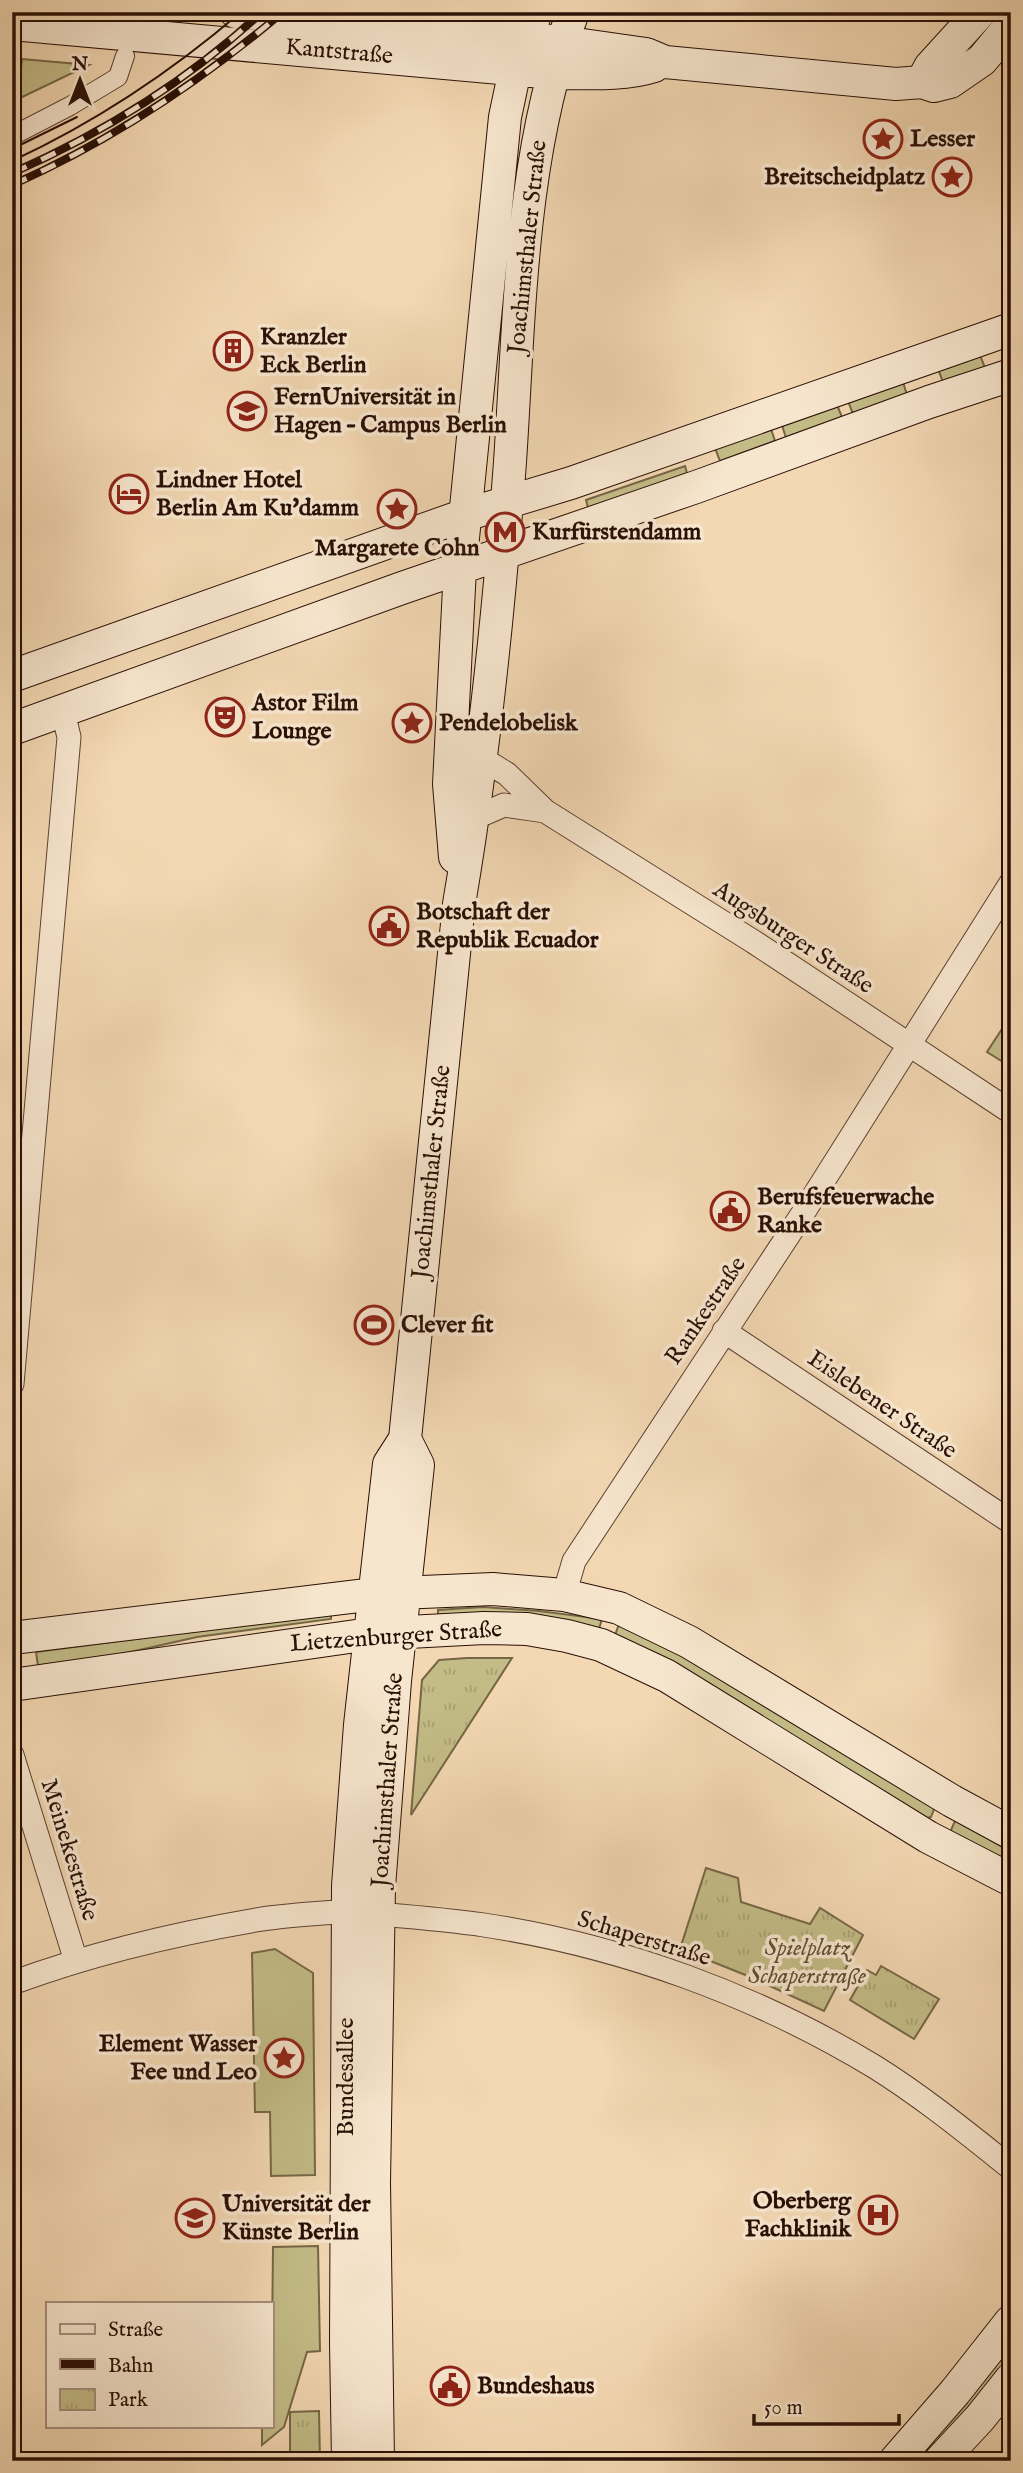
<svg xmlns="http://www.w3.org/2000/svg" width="1023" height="2473" font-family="'IM FELL English',serif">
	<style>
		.grass { fill: #c3bc87; stroke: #766646; stroke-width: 2 }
		.park { fill: url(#park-tufts); stroke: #766646; stroke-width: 2 }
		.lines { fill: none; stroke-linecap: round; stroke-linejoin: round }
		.pedestrian-casing { stroke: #5c4131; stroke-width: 20 }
		.minor-casing { stroke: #5c4131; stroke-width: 25 }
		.secondary-casing { stroke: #290f06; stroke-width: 34 }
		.pedestrian { stroke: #f7e6ce; stroke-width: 18 }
		.minor { stroke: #f7e6ce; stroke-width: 23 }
		.secondary { stroke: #f7e6ce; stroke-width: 32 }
		.tram { stroke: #290f06; stroke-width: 2 }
		.rail-casing { stroke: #290f06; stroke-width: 8 }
		.rail { stroke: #f7e6ce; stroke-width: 5; stroke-dasharray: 16; stroke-linecap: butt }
		.labels { text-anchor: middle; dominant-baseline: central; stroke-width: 7; stroke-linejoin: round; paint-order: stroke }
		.street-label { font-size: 24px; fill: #290f06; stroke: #f7e6ce }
		.poi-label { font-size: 24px; font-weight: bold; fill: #290f06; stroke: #f7e6ce; text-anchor: start }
		.park-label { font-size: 24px; font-style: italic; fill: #5f4c33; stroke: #f7e6ce }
	</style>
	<defs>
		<pattern id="park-tufts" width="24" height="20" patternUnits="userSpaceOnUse" patternTransform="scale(1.75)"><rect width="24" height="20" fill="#c3bc87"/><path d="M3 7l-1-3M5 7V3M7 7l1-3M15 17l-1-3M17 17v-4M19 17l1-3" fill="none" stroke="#a8a073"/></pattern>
	</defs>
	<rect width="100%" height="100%" fill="#f3d8b3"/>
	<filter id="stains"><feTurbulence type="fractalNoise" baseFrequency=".00286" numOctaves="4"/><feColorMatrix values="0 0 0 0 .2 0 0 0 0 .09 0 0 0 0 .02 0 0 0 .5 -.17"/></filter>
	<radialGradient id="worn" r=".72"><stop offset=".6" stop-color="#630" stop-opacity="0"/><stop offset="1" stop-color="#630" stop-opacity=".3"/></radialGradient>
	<!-- grass -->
	<path class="grass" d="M 22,59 L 89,65 L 18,99 Z
		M 980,355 L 985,368 L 943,382 L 938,369 Z
		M 903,382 L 907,395 L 853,414 L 848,401 Z
		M 837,405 L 842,417 L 786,438 L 782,425 Z
		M 771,429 L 775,441 L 720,461 L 715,448 Z
		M 685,466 L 687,473 L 588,508 L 586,500 Z
		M 1011,1015 L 1011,1067 L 987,1052 Z
		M 483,1607 L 539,1611 L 602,1619 L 598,1632 L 438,1615 L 438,1610 Z
		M 331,1613 L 331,1619 L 197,1637 L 117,1655 L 38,1666 L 36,1652 Z
		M 619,1624 L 652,1638 L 935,1807 L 931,1817 L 927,1818 L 710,1686 L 614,1638 Z
		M 955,1821 L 959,1821 L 1011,1852 L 1011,1868 L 952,1833 L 951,1830 Z
		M 275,1949 L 313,1973 L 315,2175 L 271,2176 L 270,2112 L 255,2112 L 252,1953 Z
		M 318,2246 L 320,2351 L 307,2352 L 284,2427 L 262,2445 L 262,2426 L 271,2426 L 273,2247 Z
		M 1011,2341 L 1011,2357 L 923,2461 L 911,2461 Z"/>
	<!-- park -->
	<path class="park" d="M 467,1658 L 512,1658 L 411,1815 L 422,1680 L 439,1660 Z
		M 706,1868 L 738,1878 L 741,1902 L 810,1924 L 820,1908 L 863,1935 L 824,2011 L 748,1976 L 680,1949 Z
		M 881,1966 L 939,1999 L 914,2039 L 850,2000 L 867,1970 L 876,1975 Z
		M 319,2411 L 320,2461 L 173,2461 L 173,2455 L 290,2456 L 290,2412 Z"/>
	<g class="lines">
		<defs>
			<path id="pedestrian" d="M 12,136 L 70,106 L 118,77 L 125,56"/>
			<path id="minor" d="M 481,758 L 507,774 L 545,811 L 754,942 L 1011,1112
				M 474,818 L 504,805 L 545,811
				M 724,1331 L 1011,1522
				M 12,1384 L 69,737 L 63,712
				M 564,1595 L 574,1561 L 805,1210 L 1011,883
				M 12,1755 L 76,1961
				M 379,1914 C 414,1917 450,1920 484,1925 C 622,1946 756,1995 875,2067 C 923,2097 967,2133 1011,2168
				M 12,1983 C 90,1954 174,1934 256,1920 C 286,1915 317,1914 347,1911"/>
			<path id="secondary" d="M 236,12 L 562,42 L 646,54 L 665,62 L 896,84 L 922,82 L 934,86 L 950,82 L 982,60 L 1011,25
				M 12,24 L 554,73 C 586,73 623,76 654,66
				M 922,82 L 930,67 L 980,12
				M 12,676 L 465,515 L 571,483 L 1011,329
				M 12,729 L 402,588 L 696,487 L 929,402 L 1011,375
				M 455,857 L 449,784 L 460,568 L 505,117 L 515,70 L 536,12
				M 12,1638 L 375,1594 L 493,1589 L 564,1595 L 619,1608 L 689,1642 L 952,1801 L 1011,1833
				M 12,1685 L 370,1634 L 484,1628 L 527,1629 L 567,1636 L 601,1645 L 667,1676 L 928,1837 L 1011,1880
				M 348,2461 L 346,2343 L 348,1886 L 360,1725 L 389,1464 L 405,1439 L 459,904 C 484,758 499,610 510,462 C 520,311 520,155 573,12
				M 378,2461 L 374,2183 L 379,1887 L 395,1681 L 418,1465 L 405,1439
				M 895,2461 L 955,2392 L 1011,2321
				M 940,2461 L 980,2418 L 1011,2379"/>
		</defs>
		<!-- pedestrian casing -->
		<use href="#pedestrian" class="pedestrian-casing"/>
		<!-- minor casing -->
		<use href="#minor" class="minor-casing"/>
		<!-- secondary casing -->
		<use href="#secondary" class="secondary-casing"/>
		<!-- pedestrian -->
		<use href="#pedestrian" class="pedestrian"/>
		<!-- minor -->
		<use href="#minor" class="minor"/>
		<!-- secondary -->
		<use href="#secondary" class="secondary"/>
		<!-- tram -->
		<path class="tram" d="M 12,149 L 77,117
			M 12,161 C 96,122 171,72 241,12"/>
		<defs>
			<path id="rail" d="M 12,173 C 103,133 189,80 262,12
				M 12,185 C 111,141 200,82 283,12"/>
		</defs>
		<!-- rail casing -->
		<use href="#rail" class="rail-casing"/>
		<!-- rail -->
		<use href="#rail" class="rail"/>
	</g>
	<!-- icons -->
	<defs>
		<symbol id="sight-ring" viewBox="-11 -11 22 22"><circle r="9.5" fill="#f7e6ce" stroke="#8f2418" stroke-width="1.5"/><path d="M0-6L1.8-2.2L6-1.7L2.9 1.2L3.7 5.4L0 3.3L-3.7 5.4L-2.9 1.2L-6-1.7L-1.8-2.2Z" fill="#8f2418"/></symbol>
		<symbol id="building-ring" viewBox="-11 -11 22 22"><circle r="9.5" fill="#f7e6ce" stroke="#8f2418" stroke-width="1.5"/><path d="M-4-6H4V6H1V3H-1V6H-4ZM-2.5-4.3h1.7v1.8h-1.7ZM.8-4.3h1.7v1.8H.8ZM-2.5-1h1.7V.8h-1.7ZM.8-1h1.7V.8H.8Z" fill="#8f2418"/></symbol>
		<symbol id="university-ring" viewBox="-11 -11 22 22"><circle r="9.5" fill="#f7e6ce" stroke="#8f2418" stroke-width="1.5"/><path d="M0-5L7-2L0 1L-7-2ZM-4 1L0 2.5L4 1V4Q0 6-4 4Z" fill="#8f2418"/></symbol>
		<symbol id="hotel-ring" viewBox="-11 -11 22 22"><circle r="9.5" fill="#f7e6ce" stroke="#8f2418" stroke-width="1.5"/><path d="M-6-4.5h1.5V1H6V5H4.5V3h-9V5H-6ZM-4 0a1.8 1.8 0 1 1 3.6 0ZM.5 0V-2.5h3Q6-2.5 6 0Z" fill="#8f2418"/></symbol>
		<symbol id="metro-ring" viewBox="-11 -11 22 22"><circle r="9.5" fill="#f7e6ce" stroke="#8f2418" stroke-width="1.5"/><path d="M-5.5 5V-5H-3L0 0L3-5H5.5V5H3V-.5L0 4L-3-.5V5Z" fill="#8f2418"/></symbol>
		<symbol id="theatre-ring" viewBox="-11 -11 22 22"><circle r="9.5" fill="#f7e6ce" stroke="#8f2418" stroke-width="1.5"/><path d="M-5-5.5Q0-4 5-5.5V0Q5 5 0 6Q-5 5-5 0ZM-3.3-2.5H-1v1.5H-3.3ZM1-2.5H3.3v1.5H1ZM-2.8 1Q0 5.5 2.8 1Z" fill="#8f2418"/></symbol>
		<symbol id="civic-ring" viewBox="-11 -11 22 22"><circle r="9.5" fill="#f7e6ce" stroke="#8f2418" stroke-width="1.5"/><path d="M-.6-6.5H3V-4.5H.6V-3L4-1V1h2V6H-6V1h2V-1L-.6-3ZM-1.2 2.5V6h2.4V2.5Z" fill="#8f2418"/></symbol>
		<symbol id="stadium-ring" viewBox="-11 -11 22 22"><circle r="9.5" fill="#f7e6ce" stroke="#8f2418" stroke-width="1.5"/><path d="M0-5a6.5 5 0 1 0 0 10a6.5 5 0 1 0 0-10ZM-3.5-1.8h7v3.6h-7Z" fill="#8f2418"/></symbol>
		<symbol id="hospital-ring" viewBox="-11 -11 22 22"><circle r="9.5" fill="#f7e6ce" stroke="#8f2418" stroke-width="1.5"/><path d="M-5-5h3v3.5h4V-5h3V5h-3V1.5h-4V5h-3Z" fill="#8f2418"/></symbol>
	</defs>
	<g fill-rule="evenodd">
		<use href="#sight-ring" x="861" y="117" width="44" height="44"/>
		<use href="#sight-ring" x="930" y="155" width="44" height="44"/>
		<use href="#building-ring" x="211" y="329" width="44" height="44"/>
		<use href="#university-ring" x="225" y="389" width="44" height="44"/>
		<use href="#hotel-ring" x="107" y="472" width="44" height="44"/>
		<use href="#sight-ring" x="375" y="487" width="44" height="44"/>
		<use href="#metro-ring" x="483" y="510" width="44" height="44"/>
		<use href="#theatre-ring" x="203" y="695" width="44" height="44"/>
		<use href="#sight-ring" x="390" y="701" width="44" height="44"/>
		<use href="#civic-ring" x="367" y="904" width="44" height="44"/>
		<use href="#civic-ring" x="708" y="1189" width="44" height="44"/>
		<use href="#stadium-ring" x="352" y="1303" width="44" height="44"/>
		<use href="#sight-ring" x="262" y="2036" width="44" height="44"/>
		<use href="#hospital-ring" x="856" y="2193" width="44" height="44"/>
		<use href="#university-ring" x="173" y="2196" width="44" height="44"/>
		<use href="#civic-ring" x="428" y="2364" width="44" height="44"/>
	</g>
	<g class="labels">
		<!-- street labels -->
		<g class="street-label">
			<text transform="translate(339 52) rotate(5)">Kantstraße</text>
			<text transform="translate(528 247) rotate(-84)">Joachimsthaler Straße</text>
			<text transform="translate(793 938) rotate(33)">Augsburger Straße</text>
			<text transform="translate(432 1172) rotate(-84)">Joachimsthaler Straße</text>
			<text transform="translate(706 1311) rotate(-56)">Rankestraße</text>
			<text transform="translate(882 1405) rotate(34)">Eislebener Straße</text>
			<text transform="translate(396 1637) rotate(-4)">Lietzenburger Straße</text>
			<text transform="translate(388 1780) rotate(-86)">Joachimsthaler Straße</text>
			<text transform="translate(69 1850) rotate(73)">Meinekestraße</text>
			<text transform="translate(644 1939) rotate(17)">Schaperstraße</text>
			<text transform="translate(346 2077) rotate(-90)">Bundesallee</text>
		</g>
		<!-- poi labels -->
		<g class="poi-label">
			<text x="910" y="139">Lesser</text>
			<text x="925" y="177" text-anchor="end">Breitscheidplatz</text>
			<text x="260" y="337">Kranzler<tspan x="260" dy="28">Eck Berlin</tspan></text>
			<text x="274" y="397">FernUniversität in<tspan x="274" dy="28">Hagen – Campus Berlin</tspan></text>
			<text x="156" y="480">Lindner Hotel<tspan x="156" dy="28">Berlin Am Ku'damm</tspan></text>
			<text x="532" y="532">Kurfürstendamm</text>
			<text x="397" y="548" text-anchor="middle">Margarete Cohn</text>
			<text x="252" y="703">Astor Film<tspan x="252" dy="28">Lounge</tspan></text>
			<text x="439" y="723">Pendelobelisk</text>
			<text x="416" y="912">Botschaft der<tspan x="416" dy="28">Republik Ecuador</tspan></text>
			<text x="757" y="1197">Berufsfeuerwache<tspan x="757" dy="28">Ranke</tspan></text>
			<text x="401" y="1325">Clever fit</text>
			<text x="257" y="2044" text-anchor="end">Element Wasser<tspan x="257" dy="28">Fee und Leo</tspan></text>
			<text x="851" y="2201" text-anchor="end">Oberberg<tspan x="851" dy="28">Fachklinik</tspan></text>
			<text x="222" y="2204">Universität der<tspan x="222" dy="28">Künste Berlin</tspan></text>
			<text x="477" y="2386">Bundeshaus</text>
		</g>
		<!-- park labels -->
		<g class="park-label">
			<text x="807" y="1948">Spielplatz<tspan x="807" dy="28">Schaperstraße</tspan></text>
		</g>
	</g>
	<!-- margin -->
	<rect width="1023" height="2473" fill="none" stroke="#f3d8b3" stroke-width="42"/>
	<rect x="14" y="14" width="995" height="2445" fill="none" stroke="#290f06" stroke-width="3.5"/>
	<rect x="21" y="21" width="981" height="2431" fill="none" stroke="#290f06" stroke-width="2"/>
	<!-- legend -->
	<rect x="46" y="2302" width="228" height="126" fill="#f7e6ce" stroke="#a5907e" stroke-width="2"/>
	<rect x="60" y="2324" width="35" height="10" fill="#f7e6ce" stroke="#a5907e" stroke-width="2"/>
	<text x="108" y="2336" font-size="21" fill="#290f06">Straße</text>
	<rect x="60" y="2359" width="35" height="10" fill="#290f06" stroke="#a5907e" stroke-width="2"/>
	<text x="108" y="2372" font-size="21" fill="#290f06">Bahn</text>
	<rect x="60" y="2389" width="35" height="21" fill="url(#park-tufts)" stroke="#a5907e" stroke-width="2"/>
	<text x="108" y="2406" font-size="21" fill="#290f06">Park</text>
	<!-- north arrow -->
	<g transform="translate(80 80)" stroke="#f7e6ce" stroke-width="5" paint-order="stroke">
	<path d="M0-5L12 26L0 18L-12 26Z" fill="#290f06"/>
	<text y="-10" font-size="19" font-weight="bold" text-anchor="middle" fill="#290f06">N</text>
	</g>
	<!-- scale -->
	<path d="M754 2414v10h145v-10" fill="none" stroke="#290f06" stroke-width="3.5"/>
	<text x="764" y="2414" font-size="21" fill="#290f06" stroke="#f7e6ce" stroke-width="5" paint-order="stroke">50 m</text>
	<rect width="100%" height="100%" filter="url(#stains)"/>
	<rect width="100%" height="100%" fill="url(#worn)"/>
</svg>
